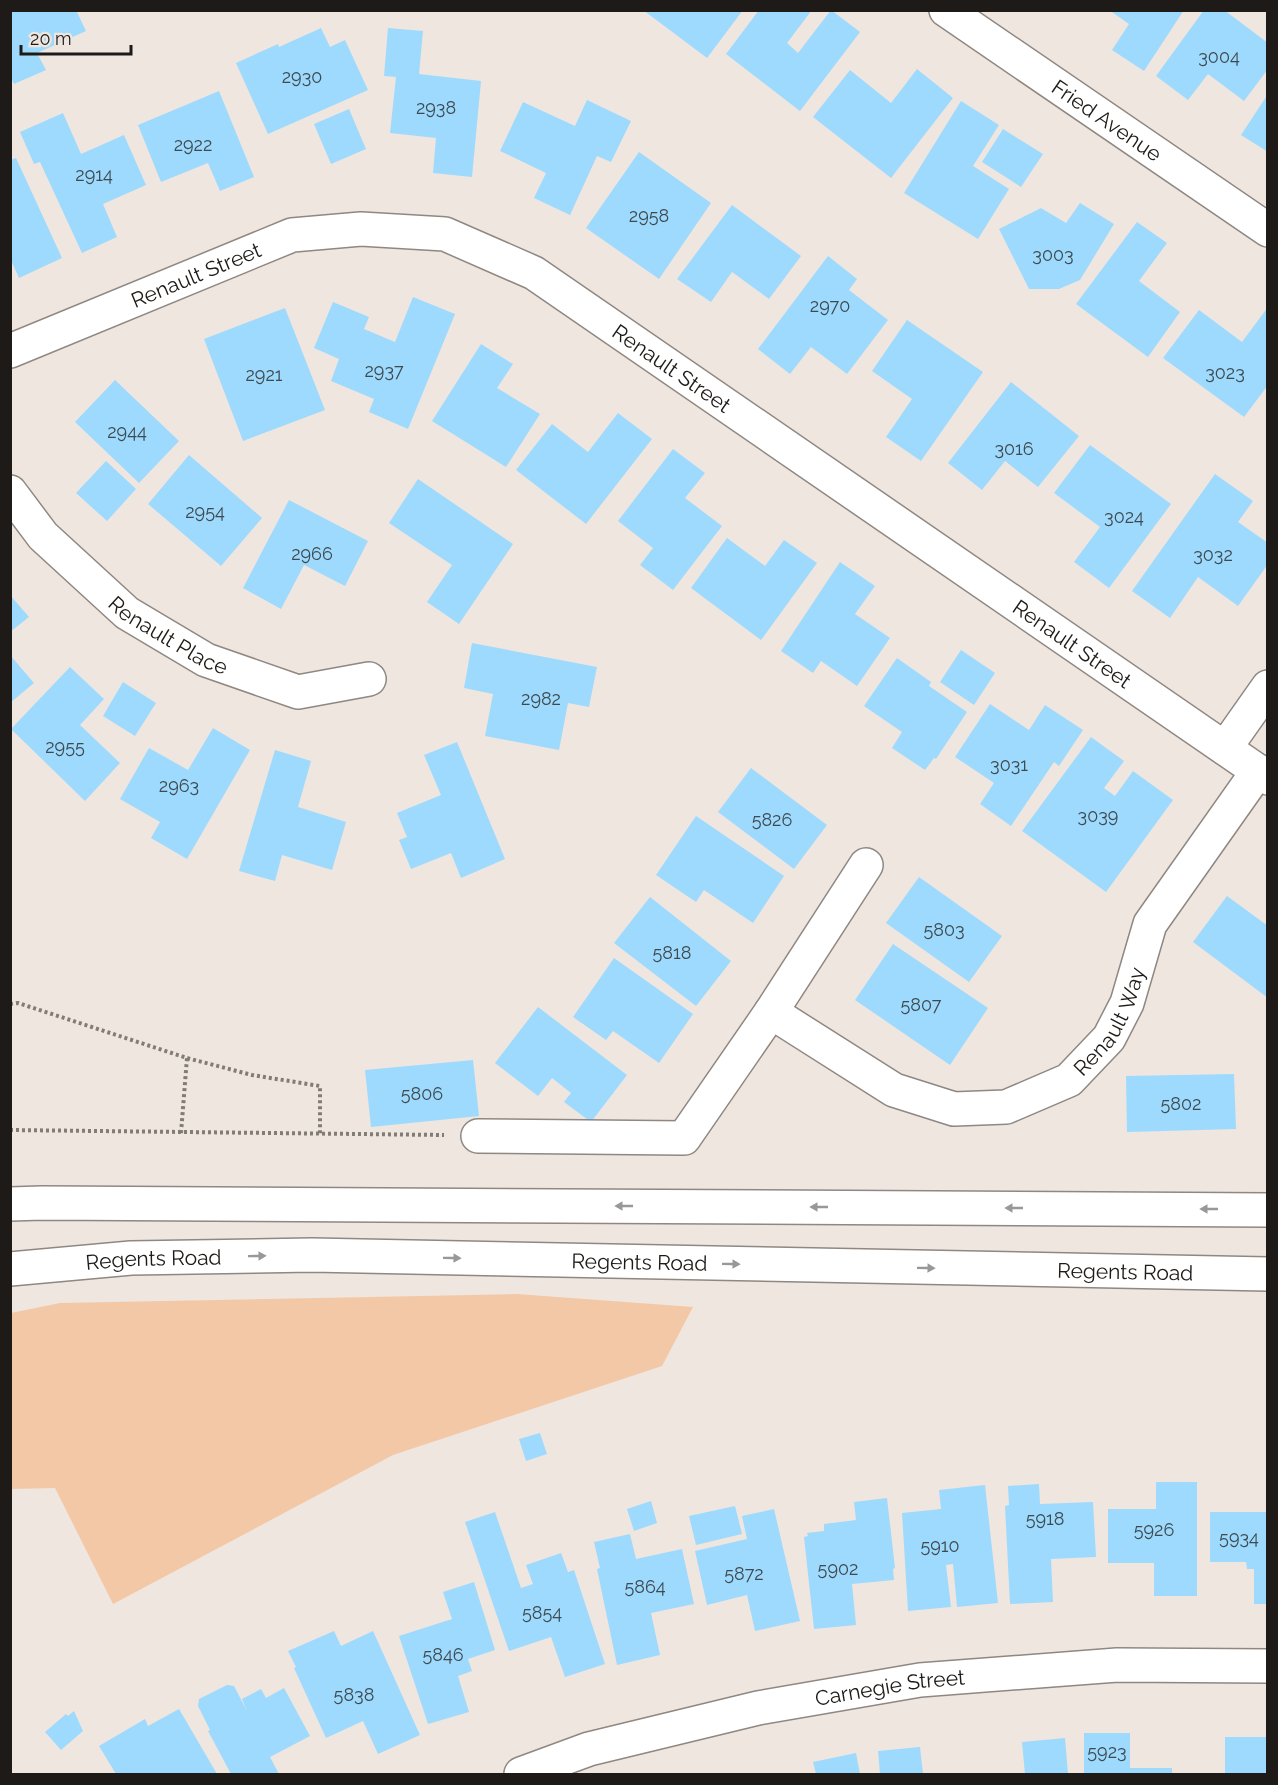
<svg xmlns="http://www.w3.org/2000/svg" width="1278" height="1785" font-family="Raleway,sans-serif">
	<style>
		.green { fill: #f3c8a6 }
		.building { fill: #9edafd }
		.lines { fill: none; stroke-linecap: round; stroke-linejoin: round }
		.minor-casing { stroke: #8f8781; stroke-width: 36 }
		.secondary-casing { stroke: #8f8781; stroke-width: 36 }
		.path { stroke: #827c77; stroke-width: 4; stroke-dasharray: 3 3; stroke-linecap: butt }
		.minor { stroke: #fff; stroke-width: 33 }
		.secondary { stroke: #fff; stroke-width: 33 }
		.oneway { fill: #999897 }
		.labels { text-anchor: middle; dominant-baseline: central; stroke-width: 5; stroke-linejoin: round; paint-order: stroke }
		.number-label { font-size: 18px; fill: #3d4a50 }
		.street-label { font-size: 21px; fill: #1d1a17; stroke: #efe6e0 }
	</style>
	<rect width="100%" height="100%" fill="#efe6e0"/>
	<!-- green -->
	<path class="green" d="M 517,1294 L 693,1307 L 662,1366 L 393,1455 L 113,1604 L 55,1488 L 11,1489 L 11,1313 L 60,1303 Z"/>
	<!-- building -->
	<path class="building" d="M 10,10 L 76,10 L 86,31 L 37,53 L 46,70 L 14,84 L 10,76 Z
		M 643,10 L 743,10 L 707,58 Z
		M 759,10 L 812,10 L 787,43 L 798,53 L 831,10 L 860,32 L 800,111 L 726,54 Z
		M 1109,10 L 1184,10 L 1144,71 L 1112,50 L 1129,24 Z
		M 1204,10 L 1224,10 L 1268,43 L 1268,69 L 1244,101 L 1208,74 L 1188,100 L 1156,76 Z
		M 321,28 L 330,47 L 345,40 L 368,90 L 268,134 L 236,63 L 278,44 L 279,47 Z
		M 388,28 L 423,31 L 419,74 L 481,81 L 472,177 L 433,173 L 436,138 L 390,133 L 396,77 L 384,76 Z
		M 917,69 L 953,98 L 891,178 L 813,117 L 850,70 L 891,103 Z
		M 219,91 L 254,177 L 220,191 L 208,163 L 161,182 L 138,125 Z
		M 1268,94 L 1268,152 L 1241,135 Z
		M 587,100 L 631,121 L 611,162 L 597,156 L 570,215 L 534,198 L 546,173 L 500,151 L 523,102 L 575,126 Z
		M 961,101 L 999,125 L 973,166 L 1009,189 L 978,239 L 904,193 Z
		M 349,109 L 366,149 L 331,164 L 314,124 Z
		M 63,113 L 81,154 L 124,135 L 146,185 L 103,204 L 117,237 L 82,253 L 40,162 L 34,164 L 20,132 Z
		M 1003,129 L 1043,154 L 1021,187 L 982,162 Z
		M 639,152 L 711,203 L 659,279 L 586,228 Z
		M 16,158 L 62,258 L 19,278 L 10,258 L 10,160 Z
		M 1080,203 L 1114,224 L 1080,280 L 1059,289 L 1029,289 L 999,229 L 1041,208 L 1066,223 Z
		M 732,205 L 801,256 L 769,299 L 732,272 L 711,302 L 677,279 Z
		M 1137,222 L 1167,243 L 1139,281 L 1180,312 L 1148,357 L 1076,304 Z
		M 828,256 L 857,279 L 849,290 L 888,320 L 847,374 L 811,347 L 790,374 L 758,349 Z
		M 413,297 L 455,314 L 408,429 L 369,412 L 374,399 L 331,381 L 339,359 L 314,348 L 333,302 L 369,317 L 364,329 L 395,342 Z
		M 1268,307 L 1268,385 L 1244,417 L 1163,358 L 1199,310 L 1242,342 Z
		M 285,308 L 325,410 L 243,441 L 204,339 Z
		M 907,320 L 983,372 L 921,461 L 886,437 L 912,399 L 872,371 Z
		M 481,344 L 513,364 L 497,388 L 540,414 L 506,467 L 432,421 Z
		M 115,380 L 179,441 L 139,483 L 75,422 Z
		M 1011,382 L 1079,436 L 1038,487 L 1005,461 L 982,490 L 948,463 Z
		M 618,413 L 652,439 L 586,524 L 516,470 L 552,424 L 588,452 Z
		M 1090,445 L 1171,504 L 1109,588 L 1074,562 L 1100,527 L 1054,493 Z
		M 673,449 L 705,473 L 685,498 L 722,526 L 673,590 L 640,565 L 653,548 L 618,521 Z
		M 189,455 L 262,518 L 221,566 L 148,504 Z
		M 106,461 L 136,489 L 107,521 L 76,493 Z
		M 1215,474 L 1253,501 L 1238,522 L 1268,543 L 1268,564 L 1238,606 L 1198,577 L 1170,618 L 1132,591 Z
		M 418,479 L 513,544 L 459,624 L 427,602 L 452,565 L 389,523 Z
		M 289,500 L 368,541 L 345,586 L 304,565 L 281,609 L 243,588 Z
		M 727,538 L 765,566 L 784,540 L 817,563 L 761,640 L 691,588 Z
		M 840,562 L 875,586 L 855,614 L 890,638 L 857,686 L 821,661 L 813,673 L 781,651 Z
		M 10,595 L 29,617 L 10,632 Z
		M 472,643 L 597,667 L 589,707 L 568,703 L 559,750 L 485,736 L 493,694 L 464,688 Z
		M 961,650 L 995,673 L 974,705 L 940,682 Z
		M 10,655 L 34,683 L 10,703 Z
		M 897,658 L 931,682 L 929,686 L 967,712 L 936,759 L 934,758 L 925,770 L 892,748 L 902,732 L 864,706 Z
		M 70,667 L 104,699 L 80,725 L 120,763 L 85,801 L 11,729 Z
		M 123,682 L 156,703 L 135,736 L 103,716 Z
		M 990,704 L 1029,730 L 1045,705 L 1083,730 L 1059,766 L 1054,762 L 1011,826 L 980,804 L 994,783 L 955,757 Z
		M 213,728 L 250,750 L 187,859 L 151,838 L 160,822 L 120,799 L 149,748 L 188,770 Z
		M 1091,737 L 1124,761 L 1104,788 L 1115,796 L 1133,771 L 1173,800 L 1106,892 L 1022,831 Z
		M 457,742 L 505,859 L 461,878 L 451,853 L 411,869 L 399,840 L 407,837 L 397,813 L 441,795 L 424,755 Z
		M 275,750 L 311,761 L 298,807 L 346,822 L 332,870 L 282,855 L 275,881 L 239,871 Z
		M 751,768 L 827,825 L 794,869 L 718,812 Z
		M 696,816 L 784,876 L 753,923 L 704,890 L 696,902 L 656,875 Z
		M 919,877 L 1002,936 L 969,982 L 886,923 Z
		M 1227,896 L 1268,926 L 1268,998 L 1193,942 Z
		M 650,897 L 731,961 L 696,1006 L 614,943 Z
		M 893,944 L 988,1008 L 950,1065 L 855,1000 Z
		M 614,958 L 693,1014 L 659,1063 L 613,1031 L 606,1040 L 573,1017 Z
		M 538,1007 L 627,1075 L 591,1122 L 564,1102 L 571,1093 L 552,1078 L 538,1096 L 495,1063 Z
		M 473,1060 L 479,1116 L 371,1127 L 365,1070 Z
		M 1234,1074 L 1236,1129 L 1127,1132 L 1126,1076 Z
		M 540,1433 L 547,1454 L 526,1461 L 519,1439 Z
		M 1156,1482 L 1197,1482 L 1197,1596 L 1154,1596 L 1154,1563 L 1108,1563 L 1108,1509 L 1156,1509 Z
		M 1039,1484 L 1040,1504 L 1093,1502 L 1096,1557 L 1051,1559 L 1053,1602 L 1010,1604 L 1005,1506 L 1009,1505 L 1008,1486 Z
		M 985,1485 L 998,1603 L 957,1607 L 953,1564 L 946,1565 L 951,1607 L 908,1611 L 902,1513 L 941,1509 L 939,1490 Z
		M 887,1498 L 895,1568 L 893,1569 L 894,1580 L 852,1584 L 856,1625 L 814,1629 L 804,1537 L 808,1536 L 807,1533 L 824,1531 L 824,1524 L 856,1520 L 854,1502 Z
		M 651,1501 L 657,1523 L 634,1531 L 627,1509 Z
		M 735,1506 L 742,1534 L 696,1545 L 689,1516 Z
		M 774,1509 L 800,1621 L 755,1631 L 747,1595 L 707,1605 L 695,1551 L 747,1539 L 742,1516 Z
		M 495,1512 L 521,1588 L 533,1584 L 526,1565 L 561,1553 L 568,1572 L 574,1570 L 605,1664 L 565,1677 L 551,1637 L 509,1651 L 465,1522 Z
		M 1210,1512 L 1268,1512 L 1268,1604 L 1254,1604 L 1254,1569 L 1247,1569 L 1246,1562 L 1210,1562 Z
		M 630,1534 L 636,1559 L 682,1549 L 694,1604 L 651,1613 L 660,1655 L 617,1665 L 597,1569 L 600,1568 L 594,1542 Z
		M 474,1582 L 495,1650 L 468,1659 L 472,1671 L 458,1676 L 469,1712 L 428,1724 L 399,1636 L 452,1619 L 443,1592 Z
		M 334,1631 L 341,1646 L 373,1631 L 420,1735 L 378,1754 L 363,1721 L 326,1738 L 294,1668 L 296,1667 L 288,1651 Z
		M 227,1685 L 234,1686 L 247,1711 L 242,1699 L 261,1689 L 266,1698 L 284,1688 L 310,1736 L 270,1757 L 279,1774 L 231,1774 L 208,1731 L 210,1730 L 198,1706 L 199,1699 Z
		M 179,1709 L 217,1774 L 116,1774 L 99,1746 L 145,1719 L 148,1726 Z
		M 74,1711 L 83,1731 L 61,1750 L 45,1732 L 66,1714 L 68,1716 Z
		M 1084,1733 L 1130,1733 L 1130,1768 L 1172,1768 L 1172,1774 L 1084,1774 Z
		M 1225,1737 L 1268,1737 L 1268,1774 L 1225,1774 Z
		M 1065,1738 L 1068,1774 L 1025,1774 L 1022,1742 Z
		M 920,1747 L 923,1774 L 880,1774 L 878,1751 Z
		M 856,1753 L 860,1774 L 816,1774 L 813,1762 Z"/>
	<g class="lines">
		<defs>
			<g id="minor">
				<path id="s1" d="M 946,10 L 1268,230"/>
				<path id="s2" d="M 10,351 L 292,235 L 361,229 L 445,234 L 534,273 L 1268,778"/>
				<path id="s3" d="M 10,492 L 43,536 L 127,613 L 206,660 L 298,692 L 369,679"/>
				<path d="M 1225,748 L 1268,687"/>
				<path id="s4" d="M 771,1012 L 894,1090 L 954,1109 L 1006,1107 L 1069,1080 L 1109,1038 L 1127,1003 L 1150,924 L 1258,771"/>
				<path d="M 478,1136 L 684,1138 L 771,1012 L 866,865"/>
				<path id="s5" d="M 521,1774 L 589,1749 L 758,1708 L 920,1680 L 1117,1665 L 1268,1666"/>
			</g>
			<g id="secondary">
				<path d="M 10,1204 L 42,1203 L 1268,1210"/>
				<path id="s6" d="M 10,1269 L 131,1258 L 312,1255 L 1268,1274"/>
			</g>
		</defs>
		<!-- minor casing -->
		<use href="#minor" class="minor-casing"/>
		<!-- secondary casing -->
		<use href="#secondary" class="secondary-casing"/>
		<!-- path -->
		<path class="path" d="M 10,1004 L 18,1003 L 187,1058 L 252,1075 L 320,1086 L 320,1135
			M 10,1130 L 444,1135
			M 181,1133 L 187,1058"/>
		<!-- minor -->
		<use href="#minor" class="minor"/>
		<!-- secondary -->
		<use href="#secondary" class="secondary"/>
	</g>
	<!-- one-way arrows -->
	<defs><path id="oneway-solid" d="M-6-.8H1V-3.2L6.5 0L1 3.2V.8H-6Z" transform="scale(1.5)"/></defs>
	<g class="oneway">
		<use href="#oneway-solid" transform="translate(624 1206) rotate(-180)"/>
		<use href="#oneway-solid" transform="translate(819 1207) rotate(-180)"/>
		<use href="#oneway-solid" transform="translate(1014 1208) rotate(-180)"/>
		<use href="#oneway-solid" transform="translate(1209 1209) rotate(-180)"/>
		<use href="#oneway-solid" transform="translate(257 1256) rotate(-1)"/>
		<use href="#oneway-solid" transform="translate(452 1258) rotate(1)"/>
		<use href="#oneway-solid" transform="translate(731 1264) rotate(1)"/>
		<use href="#oneway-solid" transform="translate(926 1268) rotate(1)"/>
	</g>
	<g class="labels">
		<!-- number labels -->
		<g class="number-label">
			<text x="1219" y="56">3004</text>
			<text x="302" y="76">2930</text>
			<text x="436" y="107">2938</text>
			<text x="193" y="144">2922</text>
			<text x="94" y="174">2914</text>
			<text x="649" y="215">2958</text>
			<text x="1053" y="254">3003</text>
			<text x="830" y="305">2970</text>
			<text x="384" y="370">2937</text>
			<text x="1225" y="372">3023</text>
			<text x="264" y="374">2921</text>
			<text x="127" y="431">2944</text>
			<text x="1014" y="448">3016</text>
			<text x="205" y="511">2954</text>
			<text x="1124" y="516">3024</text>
			<text x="312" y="553">2966</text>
			<text x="1213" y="554">3032</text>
			<text x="541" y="698">2982</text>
			<text x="65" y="746">2955</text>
			<text x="1009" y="764">3031</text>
			<text x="179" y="785">2963</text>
			<text x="1098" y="815">3039</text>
			<text x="772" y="819">5826</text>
			<text x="944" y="929">5803</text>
			<text x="672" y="952">5818</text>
			<text x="921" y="1004">5807</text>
			<text x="422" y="1093">5806</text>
			<text x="1181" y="1103">5802</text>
			<text x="1045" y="1518">5918</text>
			<text x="1154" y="1529">5926</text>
			<text x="1239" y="1537">5934</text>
			<text x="940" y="1545">5910</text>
			<text x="838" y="1568">5902</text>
			<text x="744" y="1573">5872</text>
			<text x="645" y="1586">5864</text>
			<text x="542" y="1612">5854</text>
			<text x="443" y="1654">5846</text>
			<text x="354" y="1694">5838</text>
			<text x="1107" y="1751">5923</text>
		</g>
		<!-- street labels -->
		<g class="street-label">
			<text stroke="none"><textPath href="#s1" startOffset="195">Fried Avenue</textPath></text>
			<text stroke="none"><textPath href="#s2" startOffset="201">Renault Street</textPath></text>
			<text stroke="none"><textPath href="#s2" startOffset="723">Renault Street</textPath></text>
			<text stroke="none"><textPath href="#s3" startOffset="216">Renault Place</textPath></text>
			<text stroke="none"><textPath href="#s2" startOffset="1209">Renault Street</textPath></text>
			<text stroke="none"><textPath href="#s4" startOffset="402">Renault Way</textPath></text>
			<text stroke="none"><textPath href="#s6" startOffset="144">Regents Road</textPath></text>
			<text stroke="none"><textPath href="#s6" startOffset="630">Regents Road</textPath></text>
			<text stroke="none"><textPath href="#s6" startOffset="1116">Regents Road</textPath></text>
			<text stroke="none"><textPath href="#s5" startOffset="380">Carnegie Street</textPath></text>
		</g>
	</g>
	<!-- border -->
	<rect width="1278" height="1785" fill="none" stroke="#1d1a17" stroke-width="24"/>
	<!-- scale -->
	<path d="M21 45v9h110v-9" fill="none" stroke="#1d1a17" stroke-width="3"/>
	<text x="30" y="45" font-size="18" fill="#1d1a17" stroke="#efe6e0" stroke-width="4.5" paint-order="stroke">20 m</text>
</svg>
